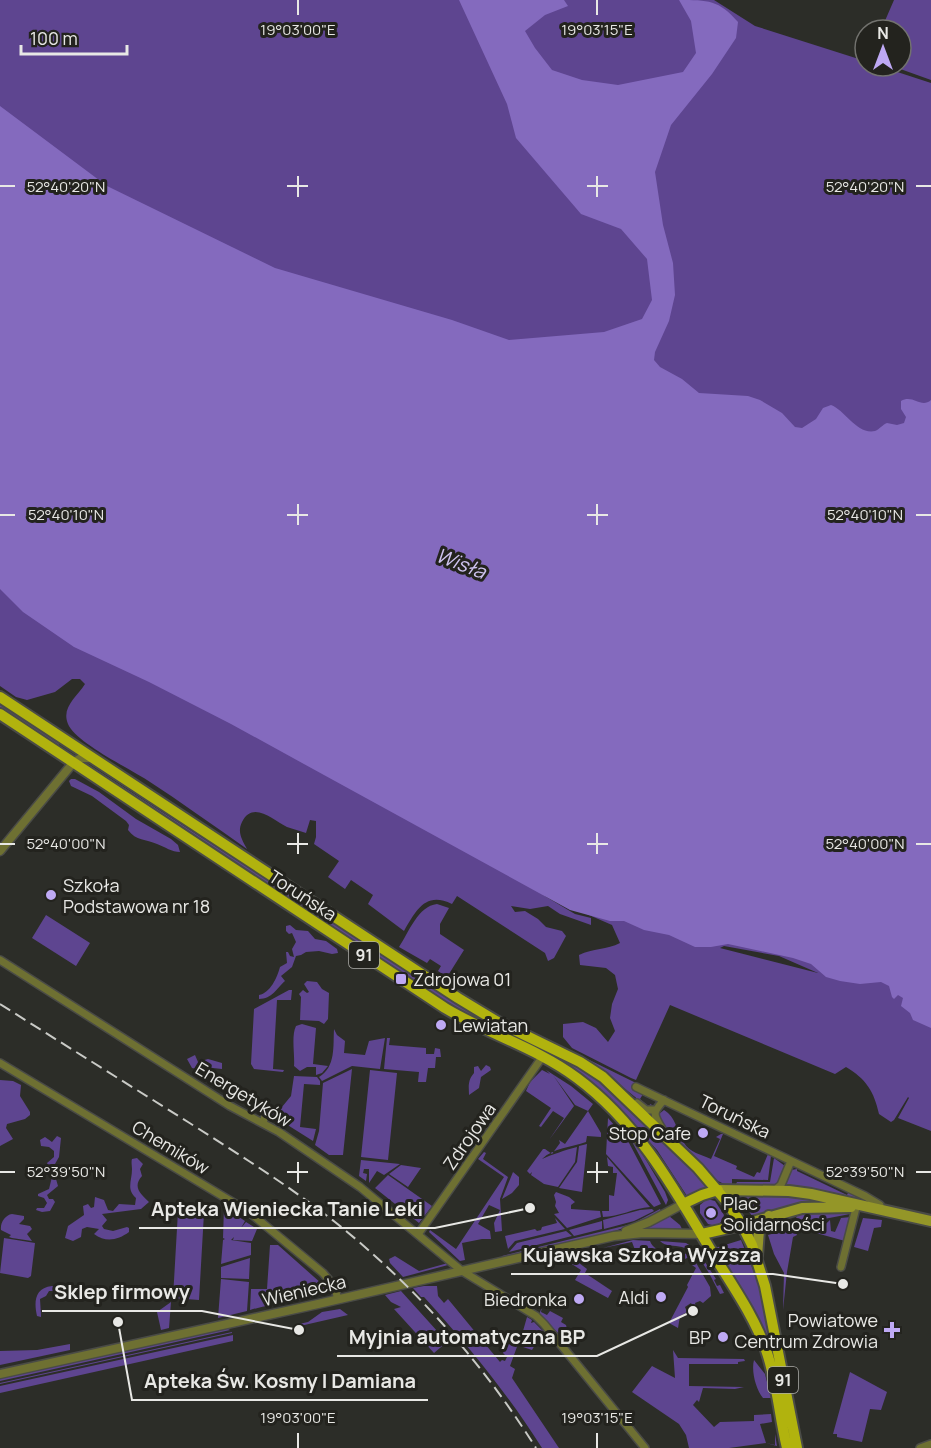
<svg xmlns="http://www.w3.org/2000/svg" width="931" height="1448" font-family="Manrope,sans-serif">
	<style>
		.green { fill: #5e4590; fill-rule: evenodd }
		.water { fill: #846abe }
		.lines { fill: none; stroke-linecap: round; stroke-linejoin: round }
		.minor-casing { stroke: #4a4b46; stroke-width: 10 }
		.tertiary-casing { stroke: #4a4b46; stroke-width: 11 }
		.secondary-casing { stroke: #4a4b46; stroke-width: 14 }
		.primary-casing { stroke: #4a4b46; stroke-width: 14 }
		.minor { stroke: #6e7032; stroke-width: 7 }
		.tertiary { stroke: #6e7032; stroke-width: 8 }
		.secondary { stroke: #949628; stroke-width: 10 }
		.primary { stroke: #b1b30e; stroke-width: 10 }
		.rail { stroke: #c9cac6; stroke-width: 2; stroke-dasharray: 12 6; stroke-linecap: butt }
		.ticks { fill: none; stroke: #e8e8e5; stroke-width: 2 }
		.poi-dot { fill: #bea9f4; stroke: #23231e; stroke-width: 2 }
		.labels { text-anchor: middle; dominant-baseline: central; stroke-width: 6; stroke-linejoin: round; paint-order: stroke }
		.shield { fill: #23231e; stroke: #adada9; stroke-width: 1.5 }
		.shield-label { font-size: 16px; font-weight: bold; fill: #e8e8e5 }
		.poi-label { font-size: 18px; fill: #e8e8e5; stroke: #23231e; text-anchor: end }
		.street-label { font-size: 18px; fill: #e8e8e5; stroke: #23231e }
		.water-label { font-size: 20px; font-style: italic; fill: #cec3ef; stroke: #23231e }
		.ticks-label { font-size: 15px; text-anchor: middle; fill: #e8e8e5; stroke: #23231e; stroke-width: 6; stroke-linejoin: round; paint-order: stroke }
		.leader { fill: none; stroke: #e8e8e5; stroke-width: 2 }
		.callout-dot { fill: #e8e8e5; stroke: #23231e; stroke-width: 2 }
		.callout-label { font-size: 20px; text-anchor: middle; font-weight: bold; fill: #e8e8e5; stroke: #23231e; stroke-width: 6; stroke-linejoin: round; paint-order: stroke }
	</style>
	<rect width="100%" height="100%" fill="#2c2d28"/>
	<!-- green -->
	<path class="green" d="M 0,0 L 714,0 L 755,26 L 865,61 L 865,66 L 879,66 L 931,83 L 931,1131 L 898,1118 L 909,1098 L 908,1097 L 894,1120 L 891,1122 L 879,1114 C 874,1091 866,1079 846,1067 L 835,1074 L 670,1005 L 636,1080 L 631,1078 L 572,1048 L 563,1037 L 563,1024 L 583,1022 L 596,1028 L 608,1042 L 615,1031 L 610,1018 L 612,1004 L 618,989 L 615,975 L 606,968 L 580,965 L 579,955 C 593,948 607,950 620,943 L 612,925 L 543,895 L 575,914 L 591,918 L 591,925 L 560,914 L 548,906 L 530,909 L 511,906 L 515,912 L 525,911 L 538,919 L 546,927 L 562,931 L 566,936 L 554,958 L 548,961 L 545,953 L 457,896 L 452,904 C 425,891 416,911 404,931 L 368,904 L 373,895 L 351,880 L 345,889 L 328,877 L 339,861 L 314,844 L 316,837 L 316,821 L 310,820 L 306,833 C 300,831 293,829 287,827 C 273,820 253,800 242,822 C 237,832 242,840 247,849 C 214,826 181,802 147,780 C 130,769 75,742 68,724 C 61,707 77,697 85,684 L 80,679 L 72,679 L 55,692 L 27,700 L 16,697 L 0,686 ZM 724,946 L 779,956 L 818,973 L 720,948 Z
		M 894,0 L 931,0 L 931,80 L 892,66 L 901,66 L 901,30 L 881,30 Z
		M 0,702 L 61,742 L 57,747 L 0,709 Z
		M 81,762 L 86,763 L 465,1007 L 537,1047 L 462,1014 Z
		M 71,779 L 75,779 L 99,792 L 136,819 L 171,839 L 178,845 L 180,852 C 172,852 165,847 157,844 C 146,839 136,841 128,830 L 129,825 L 126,821 L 92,796 L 71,786 L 69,781 Z
		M 437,904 L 449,908 L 440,924 L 440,934 L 464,950 L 447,977 L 438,971 L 441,966 L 430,959 L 427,963 L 399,947 C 409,932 418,906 437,904 Z
		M 46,915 L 90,943 L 76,966 L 32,938 Z
		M 290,925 L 296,930 L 308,931 L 315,939 L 326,941 L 337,949 L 338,953 L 332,954 L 319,951 L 306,952 L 301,955 L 296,956 L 292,967 L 281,976 L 285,981 C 277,988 272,999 259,999 L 259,995 C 270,993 277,978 280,967 L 287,963 L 286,952 L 288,952 L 290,956 L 294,957 L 292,949 L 296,942 L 292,933 L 289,934 L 286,931 L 286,926 Z
		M 307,981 L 317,982 L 322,989 L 329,993 L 328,1019 L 324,1024 L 319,1021 L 300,1020 L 301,997 L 299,994 L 303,990 L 307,993 L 309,992 L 304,984 Z
		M 289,990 L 292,990 L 291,1000 L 277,1000 L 273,1069 L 284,1070 L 283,1072 L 254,1069 L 251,1064 L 254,1009 Z
		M 302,1024 L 316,1028 L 313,1064 L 328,1066 L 322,1073 L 316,1075 L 316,1067 L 307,1067 L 300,1071 L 294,1066 C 295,1055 291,1036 296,1026 Z
		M 334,1029 L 337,1035 L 345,1041 L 344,1053 L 365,1055 L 369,1041 L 385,1038 L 380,1069 L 352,1066 L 322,1081 L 319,1077 C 336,1067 333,1046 334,1029 Z
		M 387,1038 L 390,1038 L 389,1045 L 426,1048 L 426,1054 L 434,1054 L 435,1048 L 440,1049 L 441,1057 L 436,1057 L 435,1068 L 428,1068 L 426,1082 L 418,1082 L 419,1072 L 384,1069 Z
		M 557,1044 L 636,1083 L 633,1088 L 643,1094 L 640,1099 L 648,1106 L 651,1104 L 652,1106 L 646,1107 C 619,1081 589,1063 556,1045 Z
		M 195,1055 L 198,1062 L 208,1059 L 222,1063 L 222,1069 L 204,1067 L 200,1064 L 197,1069 L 192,1068 L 187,1059 Z
		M 553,1055 L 575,1064 L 612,1090 L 709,1187 L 687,1196 L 657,1150 L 618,1108 Z
		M 486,1065 L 490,1067 L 491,1070 L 481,1077 L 479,1088 L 469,1095 C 469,1088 467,1081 474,1073 L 474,1067 L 478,1066 L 481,1071 Z
		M 352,1069 L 343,1155 L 329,1155 L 315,1145 L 319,1131 L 323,1083 Z
		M 370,1070 L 397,1073 L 388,1160 L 361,1157 Z
		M 542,1070 L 550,1074 L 546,1070 L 571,1086 L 593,1104 L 588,1111 L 601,1133 L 601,1137 L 587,1136 L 586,1142 C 572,1147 553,1148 542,1159 C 551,1155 565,1150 577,1147 L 575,1162 L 558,1187 L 544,1184 L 531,1175 L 532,1172 L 530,1174 L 527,1171 L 543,1149 L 545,1149 L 552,1154 L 560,1143 L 559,1140 L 565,1144 L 588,1111 L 575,1105 L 553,1075 L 574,1106 L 549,1140 L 564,1118 L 553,1111 L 541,1127 L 539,1126 L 551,1108 L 526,1091 L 530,1082 Z
		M 294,1076 L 317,1077 L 320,1081 L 320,1085 L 304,1084 L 300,1127 L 316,1129 L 313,1141 L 286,1124 L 288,1116 L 283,1112 L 278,1119 L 271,1114 L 273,1112 L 277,1113 L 291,1096 Z
		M 0,1080 L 13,1081 L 21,1085 L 20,1096 L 30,1112 L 30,1115 L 25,1119 L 7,1124 L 6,1128 L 13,1139 L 0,1146 Z
		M 664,1110 C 676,1117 677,1132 684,1143 C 689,1152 702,1155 711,1159 L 720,1139 L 716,1137 L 721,1134 L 723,1134 L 714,1156 L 737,1166 L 736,1169 L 754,1177 L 757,1172 L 760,1173 L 768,1154 L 771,1156 L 768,1180 L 732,1179 L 732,1184 L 724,1184 L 714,1179 L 660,1121 L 659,1114 Z
		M 608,1118 L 628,1141 L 661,1204 L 654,1207 L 606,1154 Z
		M 631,1135 L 665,1192 L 668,1200 L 666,1205 L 629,1136 Z
		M 57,1136 L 61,1138 L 59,1157 L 55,1164 L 48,1165 L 47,1163 L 54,1157 L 54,1151 L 49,1147 L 41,1146 L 40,1140 L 45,1137 L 52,1142 Z
		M 587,1144 L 582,1192 L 559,1188 L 577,1162 L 579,1146 Z
		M 484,1152 L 486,1153 L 483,1159 L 508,1177 L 500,1199 L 502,1231 L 495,1232 L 494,1223 L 500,1210 L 489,1205 L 478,1224 L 490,1231 L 491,1239 L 482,1239 L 462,1243 L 465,1260 L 460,1261 L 429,1232 L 430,1230 L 456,1249 L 504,1177 L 478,1159 Z
		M 607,1157 L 650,1207 C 634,1208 619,1217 603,1217 L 602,1211 L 609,1211 L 609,1195 L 614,1196 L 617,1173 L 613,1173 L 613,1167 L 608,1166 Z
		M 137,1158 L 143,1164 L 140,1169 L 142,1176 C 132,1187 141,1194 149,1202 L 141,1209 L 102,1214 L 107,1220 L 102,1226 L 104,1229 L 113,1231 L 127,1227 L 129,1228 L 129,1232 C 118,1240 106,1243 94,1234 L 99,1229 L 87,1227 L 82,1229 L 81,1237 L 73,1241 L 65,1238 L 68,1226 L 84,1215 L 83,1206 L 88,1204 L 91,1208 L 94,1207 L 95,1197 L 104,1200 L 108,1210 L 113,1211 L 119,1204 L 135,1205 L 136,1198 C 126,1189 132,1181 132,1169 C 132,1166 131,1162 132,1159 Z
		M 774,1158 L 785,1166 L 781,1181 L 776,1185 L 736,1184 L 737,1182 L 770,1182 Z
		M 361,1160 L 400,1164 L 384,1175 L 377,1171 L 369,1183 L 369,1169 L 364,1169 L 363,1173 L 367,1174 L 366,1181 L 359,1176 Z
		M 401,1165 L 421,1168 L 408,1187 L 389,1174 Z
		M 797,1169 L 797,1171 L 847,1195 L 849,1191 L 866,1201 L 785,1185 L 791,1170 Z
		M 513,1172 L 519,1177 L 519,1185 L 512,1193 L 502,1199 Z
		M 53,1173 L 55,1173 L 58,1176 L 56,1179 L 58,1186 L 47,1195 L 49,1199 L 53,1199 L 55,1202 L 50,1211 L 42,1212 L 36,1210 L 37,1208 L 44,1208 L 47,1203 L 44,1198 L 38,1196 L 38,1194 L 49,1189 Z
		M 388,1175 L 432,1206 L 419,1223 L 375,1188 Z
		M 556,1192 L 569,1197 L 575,1202 L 571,1205 L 571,1209 L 600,1211 L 601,1217 L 567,1228 L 554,1214 L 559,1213 L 555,1206 L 556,1202 L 554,1195 Z
		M 739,1196 L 788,1196 L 824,1200 L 797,1204 L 752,1216 Z
		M 707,1199 L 715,1201 L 724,1215 L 722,1221 L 716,1226 L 708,1224 L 700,1213 L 700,1205 Z
		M 224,1207 L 245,1221 L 241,1228 L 246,1222 L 257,1229 L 252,1241 L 233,1240 L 234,1237 L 231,1240 L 251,1243 L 251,1255 L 221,1264 L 223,1240 L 225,1239 L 223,1238 Z
		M 652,1209 L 654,1211 L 634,1221 L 604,1229 L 603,1220 L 640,1210 Z
		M 660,1209 L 661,1211 C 613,1238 556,1245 503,1258 L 502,1256 L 632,1224 Z
		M 178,1211 L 204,1213 L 199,1300 L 173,1298 Z
		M 849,1212 L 850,1214 L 798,1224 L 796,1218 L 799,1213 Z
		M 12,1214 L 24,1216 L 24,1219 L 19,1224 L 30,1226 L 32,1229 L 27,1234 L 32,1241 L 12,1238 L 9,1237 L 11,1235 L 1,1230 C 0,1223 5,1215 12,1214 Z
		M 669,1216 L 680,1225 L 682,1229 L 646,1228 Z
		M 851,1217 L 845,1241 L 816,1233 L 830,1220 L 831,1231 L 835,1232 L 841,1218 Z
		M 555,1218 L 565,1229 L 515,1241 L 508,1249 L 505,1236 L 535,1229 L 537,1231 L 541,1230 L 542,1227 L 557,1223 Z
		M 863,1218 L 882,1220 L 881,1227 L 874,1228 L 868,1251 L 854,1247 Z
		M 602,1221 L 602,1229 L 574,1236 L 569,1230 Z
		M 794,1228 L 797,1235 L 793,1237 L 787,1272 L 783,1310 L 784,1273 L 774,1254 L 768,1235 Z
		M 566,1231 L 572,1236 L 509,1252 L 517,1243 Z
		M 4,1238 L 35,1243 L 31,1276 L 28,1278 L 0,1273 Z
		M 633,1240 L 650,1241 C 655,1256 676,1248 688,1255 L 689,1257 L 685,1259 L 680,1257 L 677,1262 L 656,1251 L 653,1255 C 647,1252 640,1255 635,1250 L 632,1242 L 603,1248 Z
		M 741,1240 L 758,1282 L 776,1365 L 715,1248 Z
		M 660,1241 L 686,1243 L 697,1250 L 716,1279 L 714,1280 L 717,1286 L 720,1285 L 724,1293 L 720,1294 C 711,1278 702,1253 682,1247 C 674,1245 666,1247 660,1241 Z
		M 270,1245 L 278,1245 L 322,1284 L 325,1289 L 323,1294 C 299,1302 274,1303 250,1310 L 251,1289 L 267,1289 Z
		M 594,1250 L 597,1252 L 596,1255 L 592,1252 L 588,1258 L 584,1255 L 573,1257 L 575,1264 L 579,1263 L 587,1269 L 585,1273 L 612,1291 L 608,1298 L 575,1280 L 581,1270 L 561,1257 Z
		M 395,1256 L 419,1271 L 448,1263 L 448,1265 L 403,1277 L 390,1263 L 389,1259 Z
		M 250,1258 L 249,1279 L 221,1278 L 221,1267 Z
		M 695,1261 L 710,1287 L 711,1296 L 703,1303 L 700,1301 L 695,1303 L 696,1306 L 694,1308 L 691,1303 L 685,1307 L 687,1312 L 680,1316 L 678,1328 L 669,1323 L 688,1287 L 687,1285 L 696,1268 L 692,1265 Z
		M 221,1279 L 249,1282 L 247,1311 L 218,1318 Z
		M 52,1286 L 67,1286 L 70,1293 L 59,1295 L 56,1291 L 49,1291 L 46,1296 L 40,1299 L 41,1315 L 41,1317 L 37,1316 C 34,1303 34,1288 52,1286 Z
		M 424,1286 L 437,1286 L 438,1296 L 444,1303 L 448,1299 L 500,1362 L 502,1360 L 505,1361 L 507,1357 L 503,1353 L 509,1339 L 518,1344 L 510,1366 L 515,1369 L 512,1378 L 559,1448 L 542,1448 C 507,1393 467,1344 424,1297 L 421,1297 L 413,1288 Z
		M 401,1291 L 447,1342 L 434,1353 L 394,1309 L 401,1307 L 391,1302 L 385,1295 Z
		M 171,1302 L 169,1328 L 161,1330 L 157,1312 Z
		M 542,1307 L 541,1312 L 547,1315 L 550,1311 L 563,1318 L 561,1322 L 566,1325 L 567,1329 L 561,1336 L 540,1315 L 540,1312 Z
		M 340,1309 L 348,1315 L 300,1326 L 299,1324 L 308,1322 L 322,1312 Z
		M 527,1317 L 532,1320 L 531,1323 L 534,1322 L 543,1331 L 532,1350 L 523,1347 L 525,1339 L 521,1338 Z
		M 226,1328 L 230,1330 L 0,1381 L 0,1378 Z
		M 232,1332 L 232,1333 L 0,1384 L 0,1383 Z
		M 233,1335 L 233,1341 L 0,1393 L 0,1386 Z
		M 70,1344 L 70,1350 L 0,1365 L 0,1351 L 37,1350 Z
		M 673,1350 L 678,1358 L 744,1359 L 745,1361 L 738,1362 L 738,1364 L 689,1364 L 689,1386 L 744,1387 L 735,1389 L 703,1388 L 699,1402 L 697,1400 L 693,1405 L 714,1427 L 720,1422 L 754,1421 L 754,1415 L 771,1414 L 772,1422 L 760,1424 L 766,1443 L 775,1445 L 775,1434 L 777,1446 L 766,1443 L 729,1448 L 689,1448 L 686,1435 L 679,1424 L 632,1392 L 652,1366 L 675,1378 Z
		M 754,1360 L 765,1374 L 771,1398 L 763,1398 C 756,1390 751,1371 754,1360 Z
		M 850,1372 L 887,1392 L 881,1410 L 870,1409 L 862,1442 L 837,1437 L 837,1434 L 833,1434 Z"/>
	<!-- water -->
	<path class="water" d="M 459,0 L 564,0 L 568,6 L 545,15 L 525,31 L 535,48 L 552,70 L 582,80 L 618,85 L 683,72 L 696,53 L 691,21 L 679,0 C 708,0 719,0 738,22 L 736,38 L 712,74 L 671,125 L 655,172 L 663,225 L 673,263 L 675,295 L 669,321 L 655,352 L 654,360 L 660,367 L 682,379 L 699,393 L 748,396 L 760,400 L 782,413 L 795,427 L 802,428 L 816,419 L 823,408 L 831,405 C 845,410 857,435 875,431 C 880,429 882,425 887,423 L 897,425 L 904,423 L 906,417 L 901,409 L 901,401 C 913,394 921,409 931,400 L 931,1028 L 913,1020 L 910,1013 L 901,1006 L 903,998 L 898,995 L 894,999 L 892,997 L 889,986 L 881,982 L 860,984 L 840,981 L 826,977 L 811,964 L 793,958 L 728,944 L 711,947 L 695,947 L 669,935 L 644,930 L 624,921 L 610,921 L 570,910 L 231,724 L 149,682 L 74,647 L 23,612 L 0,589 L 0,106 L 107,186 L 275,268 L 452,320 L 509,340 L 604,332 L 642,319 L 652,300 L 647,259 L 621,229 L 581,214 L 516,138 L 507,104 Z"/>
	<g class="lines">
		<defs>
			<path id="minor" d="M 0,960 L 230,1106 L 279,1132 L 360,1187 L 462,1271 L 536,1316 L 544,1324 L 645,1448
				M 0,1063 L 249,1212 L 323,1273 L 334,1286 L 338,1299
				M 636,1087 L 865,1196 L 880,1205 L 880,1210
				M 637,1103 L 646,1110 L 656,1110
				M 263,1123 L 266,1113
				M 662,1129 C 653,1114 652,1113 664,1100
				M 775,1190 L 781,1185 L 791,1161
				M 419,1233 L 543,1056
				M 841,1267 L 857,1204
				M 920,1448 L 931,1444"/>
			<path id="tertiary" d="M 0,851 L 73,763 L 81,758 L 92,758
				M 626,1231 L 649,1222 L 683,1204
				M 0,1374 L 318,1304 L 614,1236 L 643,1233 L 702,1234"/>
			<path id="secondary" d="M 718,1190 L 789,1191 L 811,1194 L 931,1221
				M 742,1225 L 802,1208 L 851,1207
				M 757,1256 L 759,1230 L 769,1216"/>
			<path id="primary" d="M 0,697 L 458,998 L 496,1021 L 580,1062 L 603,1077 L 698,1168 L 727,1202 L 742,1225 L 752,1245 L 765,1286 L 797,1448
				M 0,714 L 445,1008 C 488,1034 537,1048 577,1078 C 639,1124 675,1190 713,1254 C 732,1285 754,1316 766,1350 C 777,1381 779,1415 787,1448
				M 683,1204 L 702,1195 L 718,1190
				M 702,1234 L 742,1225"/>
		</defs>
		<!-- minor casing -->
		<use href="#minor" class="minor-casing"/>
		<!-- tertiary casing -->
		<use href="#tertiary" class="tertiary-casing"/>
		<!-- secondary casing -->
		<use href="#secondary" class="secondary-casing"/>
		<!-- primary casing -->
		<use href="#primary" class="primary-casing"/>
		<!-- minor -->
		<use href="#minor" class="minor"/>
		<!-- tertiary -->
		<use href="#tertiary" class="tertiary"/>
		<!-- secondary -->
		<use href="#secondary" class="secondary"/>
		<!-- primary -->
		<use href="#primary" class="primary"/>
		<!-- rail -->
		<path class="rail" d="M 0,1004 C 63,1044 126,1083 188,1122 C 238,1154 288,1185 335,1222 C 414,1285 482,1362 536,1448"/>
	</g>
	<!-- ticks -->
	<path class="ticks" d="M 298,0 L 298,15M 597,0 L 597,15M 298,176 L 298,197M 597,176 L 597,197M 0,186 L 15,186M 287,186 L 308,186M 587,186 L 608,186M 916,186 L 931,186M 298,504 L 298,525M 597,504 L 597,525M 0,515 L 15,515M 287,515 L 308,515M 587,515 L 608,515M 916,515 L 931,515M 298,833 L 298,854M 597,833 L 597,854M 0,844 L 15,844M 287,844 L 308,844M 587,844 L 608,844M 916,844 L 931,844M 298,1162 L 298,1183M 597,1162 L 597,1183M 0,1172 L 15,1172M 287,1172 L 308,1172M 587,1172 L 608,1172M 916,1172 L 931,1172M 298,1433 L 298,1448M 597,1433 L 597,1448"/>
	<!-- markers -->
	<g class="poi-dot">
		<circle cx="51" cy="895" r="6"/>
		<rect x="395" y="973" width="12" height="12" rx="3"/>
		<circle cx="441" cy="1025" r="6"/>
		<circle cx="703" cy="1133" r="6"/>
		<circle cx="711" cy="1213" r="6"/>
		<circle cx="661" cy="1297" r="6"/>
		<circle cx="579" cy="1299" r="6"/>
		<path d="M889 1321h6v6h6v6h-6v6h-6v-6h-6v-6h6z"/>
		<circle cx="723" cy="1337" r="6"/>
	</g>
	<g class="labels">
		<!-- shield labels -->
		<g class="shield">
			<rect x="349" y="942" width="30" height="26" rx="4.5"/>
			<rect x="768" y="1367" width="30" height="26" rx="4.5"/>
		</g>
		<g class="shield-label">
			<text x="364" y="955">91</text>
			<text x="783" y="1380">91</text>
		</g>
		<!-- poi labels -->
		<g class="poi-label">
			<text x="63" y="885" text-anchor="start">Szkoła<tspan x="63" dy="21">Podstawowa nr 18</tspan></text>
			<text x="413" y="979" text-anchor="start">Zdrojowa 01</text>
			<text x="453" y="1025" text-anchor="start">Lewiatan</text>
			<text x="691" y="1133">Stop Cafe</text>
			<text x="723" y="1203" text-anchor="start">Plac<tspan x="723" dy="21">Solidarności</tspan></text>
			<text x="649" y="1297">Aldi</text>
			<text x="567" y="1299">Biedronka</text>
			<text x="878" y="1320">Powiatowe<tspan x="878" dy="21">Centrum Zdrowia</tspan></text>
			<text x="711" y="1337">BP</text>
		</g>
		<!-- street labels -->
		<g class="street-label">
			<text transform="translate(303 895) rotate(33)">Toruńska</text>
			<text transform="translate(244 1094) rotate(31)">Energetyków</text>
			<text transform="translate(735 1116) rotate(26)">Toruńska</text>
			<text transform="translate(469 1136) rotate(-55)">Zdrojowa</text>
			<text transform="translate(171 1147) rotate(31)">Chemików</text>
			<text transform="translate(304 1290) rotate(-13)">Wieniecka</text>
		</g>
		<!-- water labels -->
		<g class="water-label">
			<text transform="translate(461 563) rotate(21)">Wisła</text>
		</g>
	</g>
	<g class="ticks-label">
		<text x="298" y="35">19°03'00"E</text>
		<text x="597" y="35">19°03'15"E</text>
		<text x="66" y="192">52°40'20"N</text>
		<text x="865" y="192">52°40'20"N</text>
		<text x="66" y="520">52°40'10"N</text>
		<text x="865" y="520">52°40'10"N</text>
		<text x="66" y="849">52°40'00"N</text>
		<text x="865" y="849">52°40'00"N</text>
		<text x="66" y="1177">52°39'50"N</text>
		<text x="865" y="1177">52°39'50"N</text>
		<text x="298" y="1423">19°03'00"E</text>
		<text x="597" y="1423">19°03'15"E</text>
	</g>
	<!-- callouts -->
	<path class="leader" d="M530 1208L435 1228H139M843 1284L773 1274H511M299 1330L202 1311H42M693 1311L597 1356H337M118 1322L132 1400H428"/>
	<g class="callout-dot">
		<circle cx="530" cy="1208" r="6"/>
		<circle cx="843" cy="1284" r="6"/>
		<circle cx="299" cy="1330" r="6"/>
		<circle cx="693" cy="1311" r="6"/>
		<circle cx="118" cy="1322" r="6"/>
	</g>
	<g class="callout-label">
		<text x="287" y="1216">Apteka Wieniecka Tanie Leki</text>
		<text x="642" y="1262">Kujawska Szkoła Wyższa</text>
		<text x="122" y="1299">Sklep firmowy</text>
		<text x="467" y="1344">Myjnia automatyczna BP</text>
		<text x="280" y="1388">Apteka Św. Kosmy I Damiana</text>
	</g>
	<!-- north arrow -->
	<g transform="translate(883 48)"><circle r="28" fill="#23231e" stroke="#72726e" stroke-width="1.5"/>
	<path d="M0-4.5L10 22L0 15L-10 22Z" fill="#bea9f4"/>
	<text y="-9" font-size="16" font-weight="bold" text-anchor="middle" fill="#e8e8e5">N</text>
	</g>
	<!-- scale -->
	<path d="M21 45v9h106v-9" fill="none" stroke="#e8e8e5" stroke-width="3"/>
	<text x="30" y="45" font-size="18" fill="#e8e8e5" stroke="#23231e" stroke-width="4.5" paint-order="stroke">100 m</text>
</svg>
